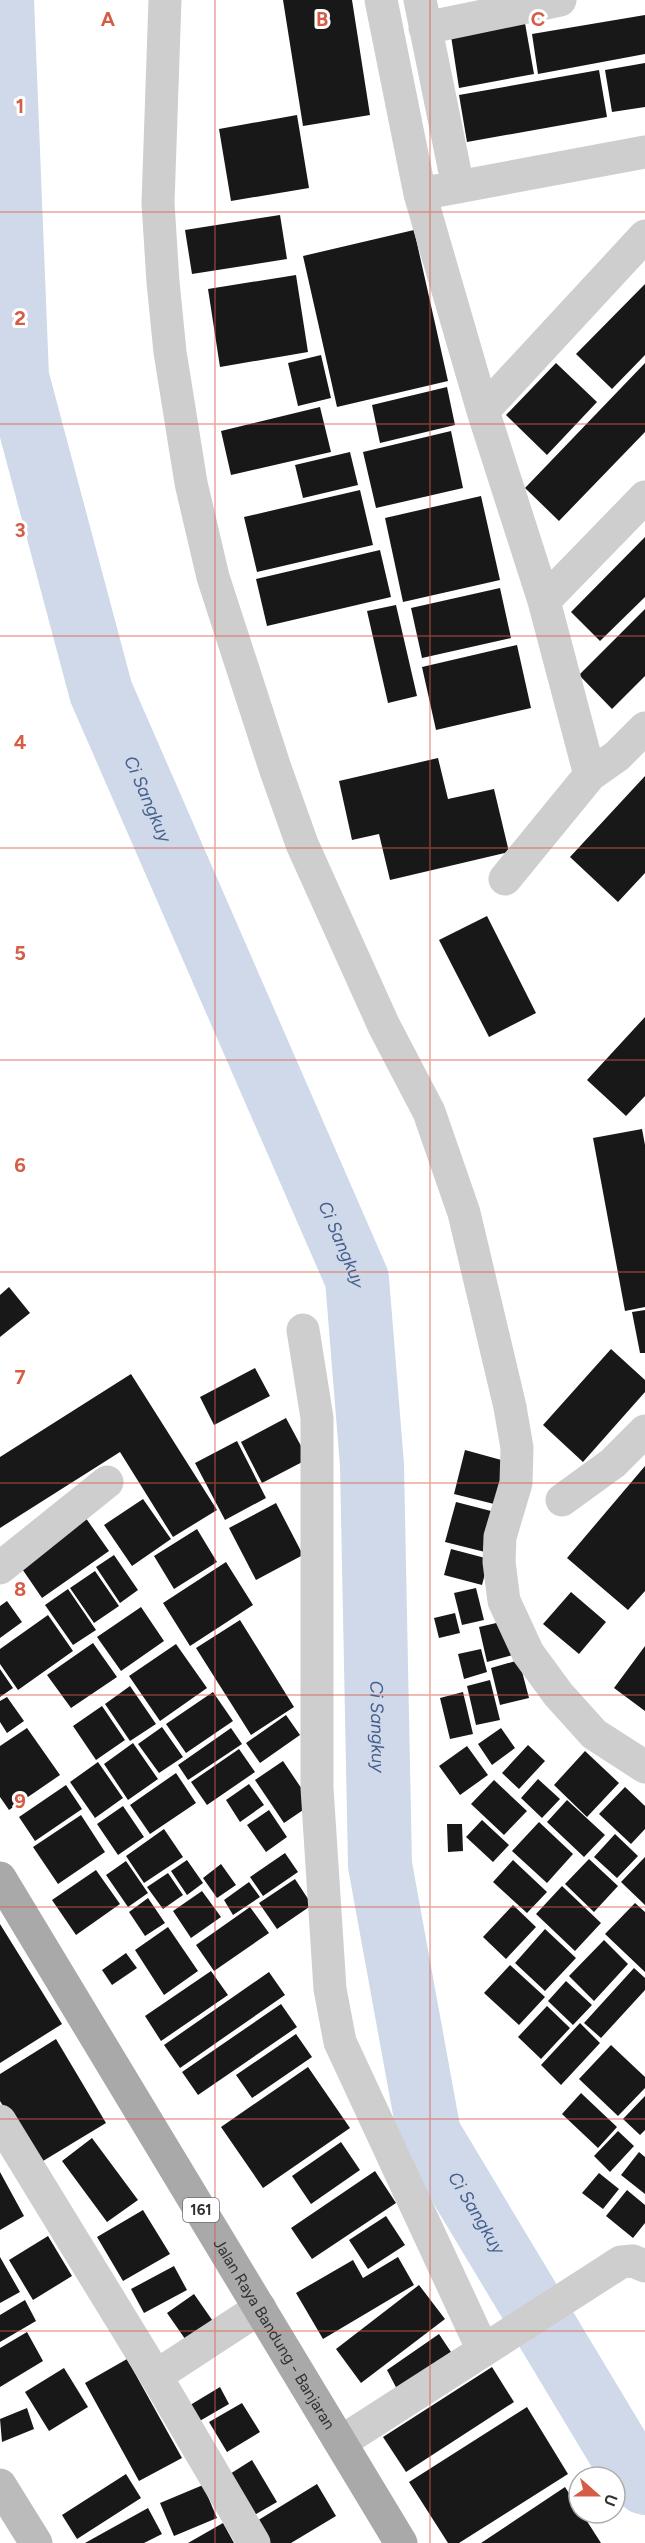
<svg xmlns="http://www.w3.org/2000/svg" width="645" height="2543" font-family="Figtree,sans-serif">
	<style>
		.lines { fill: none; stroke-linecap: round; stroke-linejoin: round }
		.river { stroke: #cfd9ea; stroke-width: 64 }
		.building { fill: #181818 }
		.minor { stroke: #cecece; stroke-width: 33 }
		.secondary { stroke: #bbb; stroke-width: 33 }
		.primary { stroke: #a9a9a9; stroke-width: 33 }
		.grid { fill: none; stroke: #d55d46; stroke-width: 1.5; stroke-opacity: 0.55 }
		.labels { text-anchor: middle; dominant-baseline: central; stroke-width: 6; stroke-linejoin: round; paint-order: stroke }
		.shield { fill: #fff; stroke: #6f6f6f; stroke-width: 1.5 }
		.shield-label { font-size: 15px; font-weight: bold; fill: #313131 }
		.street-label { font-size: 16px; fill: #313131; stroke: #fff }
		.water-label { font-size: 18px; font-style: italic; fill: #46608c; stroke: #fff }
		.grid-label { font-size: 20px; text-anchor: middle; font-weight: bold; fill: #d55d46; stroke: #fff; stroke-width: 6; stroke-linejoin: round; paint-order: stroke }
	</style>
	<rect width="100%" height="100%" fill="#fff"/>
	<g class="lines">
		<!-- river -->
		<path class="river" id="s1" d="M 2,0 L 17,377 L 101,692 L 357,1279 L 372,1465 L 380,1865 L 429,2134 L 620,2452 L 645,2483"/>
	</g>
	<!-- building -->
	<path class="building" d="M 283,0 L 352,0 L 370,115 L 303,126 Z
		M 645,15 L 645,54 L 538,74 L 532,34 Z
		M 525,23 L 534,74 L 459,88 L 451,36 Z
		M 645,63 L 645,107 L 612,112 L 605,70 Z
		M 599,70 L 607,117 L 467,142 L 459,95 Z
		M 297,115 L 309,188 L 231,201 L 219,129 Z
		M 280,215 L 287,259 L 192,274 L 185,230 Z
		M 414,230 L 448,381 L 337,407 L 303,256 Z
		M 296,275 L 308,352 L 220,367 L 208,289 Z
		M 645,284 L 645,355 L 612,389 L 576,354 Z
		M 321,355 L 331,398 L 298,406 L 288,363 Z
		M 556,363 L 597,402 L 547,455 L 506,415 Z
		M 645,363 L 645,432 L 559,521 L 525,488 Z
		M 447,387 L 455,425 L 380,443 L 372,405 Z
		M 320,407 L 331,452 L 231,475 L 221,431 Z
		M 451,431 L 463,488 L 376,508 L 363,452 Z
		M 350,452 L 358,485 L 303,498 L 295,465 Z
		M 360,490 L 373,545 L 257,572 L 244,517 Z
		M 481,496 L 500,580 L 403,602 L 385,518 Z
		M 645,537 L 645,597 L 600,641 L 571,612 Z
		M 380,550 L 391,597 L 267,626 L 256,579 Z
		M 500,588 L 511,638 L 422,658 L 411,608 Z
		M 396,605 L 417,696 L 388,703 L 367,611 Z
		M 645,609 L 645,676 L 612,709 L 579,675 Z
		M 517,645 L 531,708 L 436,730 L 422,667 Z
		M 438,758 L 448,799 L 494,789 L 509,852 L 390,880 L 379,834 L 352,840 L 339,781 Z
		M 645,776 L 645,873 L 618,902 L 570,857 Z
		M 487,916 L 536,1013 L 489,1037 L 439,940 Z
		M 645,1017 L 645,1096 L 626,1116 L 587,1080 Z
		M 642,1129 L 645,1145 L 645,1307 L 625,1311 L 593,1138 Z
		M 9,1287 L 30,1313 L 0,1337 L 0,1295 Z
		M 645,1310 L 645,1353 L 640,1353 L 632,1312 Z
		M 611,1349 L 645,1380 L 645,1392 L 583,1462 L 543,1425 Z
		M 255,1368 L 270,1396 L 214,1425 L 200,1397 Z
		M 131,1374 L 217,1510 L 173,1537 L 120,1452 L 0,1528 L 0,1457 Z
		M 286,1418 L 308,1459 L 262,1483 L 241,1442 Z
		M 237,1441 L 266,1498 L 225,1520 L 195,1463 Z
		M 465,1450 L 505,1461 L 494,1504 L 454,1494 Z
		M 645,1466 L 645,1591 L 628,1610 L 567,1558 Z
		M 143,1499 L 171,1539 L 132,1566 L 104,1525 Z
		M 456,1502 L 495,1512 L 485,1552 L 445,1542 Z
		M 276,1503 L 303,1555 L 256,1580 L 229,1528 Z
		M 83,1514 L 109,1551 L 42,1598 L 16,1560 Z
		M 197,1529 L 217,1562 L 174,1589 L 154,1556 Z
		M 451,1549 L 489,1559 L 482,1585 L 444,1575 Z
		M 114,1555 L 138,1590 L 120,1603 L 96,1567 Z
		M 226,1562 L 253,1605 L 190,1646 L 163,1603 Z
		M 95,1571 L 119,1606 L 94,1623 L 70,1588 Z
		M 476,1588 L 484,1620 L 462,1625 L 454,1593 Z
		M 68,1589 L 96,1630 L 73,1645 L 45,1605 Z
		M 571,1592 L 606,1622 L 579,1654 L 543,1624 Z
		M 7,1601 L 22,1622 L 0,1638 L 0,1606 Z
		M 141,1607 L 164,1641 L 121,1671 L 97,1637 Z
		M 455,1613 L 460,1633 L 439,1638 L 434,1618 Z
		M 48,1615 L 73,1651 L 18,1690 L 0,1664 L 0,1649 Z
		M 240,1620 L 294,1707 L 251,1735 L 196,1648 Z
		M 505,1621 L 513,1655 L 487,1662 L 479,1627 Z
		M 93,1643 L 117,1677 L 71,1708 L 47,1675 Z
		M 176,1644 L 207,1688 L 160,1721 L 129,1676 Z
		M 645,1646 L 645,1711 L 614,1688 Z
		M 481,1649 L 487,1672 L 464,1679 L 458,1654 Z
		M 519,1660 L 529,1698 L 500,1705 L 491,1668 Z
		M 0,1669 L 13,1688 L 0,1697 Z
		M 490,1680 L 500,1720 L 476,1725 L 467,1686 Z
		M 130,1686 L 156,1724 L 130,1741 L 105,1704 Z
		M 213,1692 L 233,1721 L 186,1753 L 166,1724 Z
		M 463,1692 L 473,1734 L 450,1739 L 440,1698 Z
		M 7,1697 L 24,1721 L 7,1733 L 0,1722 L 0,1701 Z
		M 102,1706 L 125,1740 L 96,1760 L 73,1726 Z
		M 286,1715 L 300,1735 L 260,1763 L 246,1743 Z
		M 162,1727 L 183,1757 L 159,1773 L 138,1744 Z
		M 27,1728 L 60,1775 L 9,1810 L 0,1797 L 0,1746 Z
		M 231,1728 L 242,1744 L 188,1780 L 178,1765 Z
		M 501,1728 L 515,1748 L 492,1765 L 478,1744 Z
		M 133,1743 L 158,1779 L 128,1800 L 104,1764 Z
		M 528,1745 L 545,1761 L 519,1789 L 502,1773 Z
		M 467,1746 L 488,1775 L 460,1795 L 439,1766 Z
		M 239,1749 L 255,1772 L 207,1805 L 191,1782 Z
		M 585,1751 L 619,1783 L 587,1817 L 554,1785 Z
		M 283,1761 L 312,1804 L 284,1823 L 255,1780 Z
		M 98,1762 L 123,1798 L 95,1818 L 70,1782 Z
		M 176,1773 L 196,1803 L 150,1834 L 130,1805 Z
		M 538,1779 L 560,1799 L 542,1818 L 521,1798 Z
		M 494,1780 L 527,1811 L 504,1835 L 471,1804 Z
		M 249,1784 L 264,1805 L 240,1822 L 226,1800 Z
		M 66,1785 L 82,1809 L 35,1841 L 19,1817 Z
		M 625,1787 L 645,1806 L 645,1829 L 631,1844 L 599,1814 Z
		M 567,1800 L 605,1835 L 584,1857 L 547,1822 Z
		M 123,1806 L 144,1837 L 118,1855 L 97,1824 Z
		M 269,1810 L 287,1837 L 266,1852 L 247,1825 Z
		M 81,1815 L 105,1852 L 58,1884 L 33,1847 Z
		M 482,1820 L 509,1845 L 493,1862 L 466,1837 Z
		M 539,1822 L 573,1854 L 547,1883 L 512,1851 Z
		M 447,1824 L 462,1824 L 463,1851 L 448,1852 Z
		M 164,1829 L 183,1857 L 144,1883 L 126,1856 Z
		M 615,1834 L 638,1856 L 617,1878 L 594,1857 Z
		M 285,1853 L 298,1872 L 263,1896 L 250,1877 Z
		M 645,1857 L 645,1905 L 621,1882 Z
		M 589,1859 L 618,1886 L 594,1912 L 565,1884 Z
		M 187,1860 L 203,1883 L 187,1895 L 171,1871 Z
		M 513,1860 L 547,1892 L 527,1913 L 493,1882 Z
		M 126,1861 L 148,1893 L 128,1907 L 106,1875 Z
		M 221,1864 L 236,1885 L 217,1898 L 203,1878 Z
		M 96,1870 L 120,1904 L 76,1935 L 52,1900 Z
		M 168,1873 L 183,1895 L 163,1909 L 147,1887 Z
		M 295,1879 L 312,1905 L 277,1929 L 259,1903 Z
		M 249,1882 L 260,1897 L 233,1915 L 224,1900 Z
		M 562,1886 L 601,1923 L 575,1951 L 536,1914 Z
		M 202,1891 L 221,1917 L 191,1938 L 173,1911 Z
		M 148,1898 L 165,1923 L 145,1936 L 129,1912 Z
		M 635,1903 L 645,1912 L 645,1972 L 605,1934 Z
		M 513,1905 L 536,1927 L 506,1959 L 483,1937 Z
		M 250,1907 L 269,1933 L 214,1971 L 196,1945 Z
		M 0,1924 L 62,2024 L 0,2063 Z
		M 168,1927 L 198,1971 L 164,1995 L 135,1950 Z
		M 545,1929 L 576,1958 L 545,1991 L 515,1963 Z
		M 604,1940 L 628,1964 L 594,2001 L 569,1976 Z
		M 126,1953 L 137,1968 L 112,1985 L 102,1970 Z
		M 510,1965 L 545,1997 L 519,2025 L 484,1993 Z
		M 634,1968 L 645,1978 L 645,1990 L 601,2038 L 584,2023 Z
		M 211,1971 L 228,1995 L 161,2041 L 145,2016 Z
		M 269,1972 L 285,1995 L 180,2068 L 164,2045 Z
		M 566,1981 L 592,2005 L 573,2025 L 548,2001 Z
		M 281,2004 L 297,2027 L 198,2095 L 182,2072 Z
		M 547,2006 L 570,2028 L 541,2059 L 518,2037 Z
		M 580,2023 L 600,2043 L 561,2085 L 541,2065 Z
		M 296,2034 L 312,2057 L 252,2098 L 236,2075 Z
		M 56,2039 L 106,2123 L 38,2164 L 0,2101 L 0,2074 Z
		M 611,2045 L 645,2077 L 645,2088 L 618,2116 L 579,2079 Z
		M 308,2067 L 350,2128 L 263,2188 L 221,2127 Z
		M 581,2093 L 617,2127 L 598,2148 L 562,2114 Z
		M 645,2096 L 645,2130 L 640,2135 L 623,2119 Z
		M 618,2131 L 634,2146 L 610,2172 L 594,2156 Z
		M 92,2138 L 138,2200 L 107,2222 L 62,2161 Z
		M 341,2142 L 360,2170 L 311,2204 L 292,2176 Z
		M 639,2152 L 645,2157 L 645,2194 L 621,2175 Z
		M 375,2171 L 396,2203 L 312,2259 L 291,2228 Z
		M 0,2172 L 24,2216 L 0,2230 Z
		M 599,2173 L 619,2189 L 603,2209 L 582,2193 Z
		M 627,2190 L 645,2205 L 645,2223 L 633,2238 L 606,2216 Z
		M 143,2210 L 170,2254 L 123,2281 L 97,2237 Z
		M 386,2216 L 405,2245 L 368,2269 L 349,2240 Z
		M 48,2236 L 72,2276 L 33,2300 L 9,2260 Z
		M 0,2257 L 20,2292 L 0,2303 Z
		M 398,2257 L 414,2285 L 323,2339 L 296,2293 L 353,2260 L 363,2278 Z
		M 174,2266 L 187,2290 L 144,2313 L 131,2289 Z
		M 419,2285 L 445,2319 L 361,2383 L 336,2349 Z
		M 194,2294 L 217,2327 L 190,2346 L 167,2313 Z
		M 25,2300 L 36,2321 L 0,2342 L 0,2315 Z
		M 27,2332 L 43,2361 L 0,2387 L 0,2348 Z
		M 439,2334 L 455,2358 L 399,2393 L 387,2370 Z
		M 127,2359 L 182,2458 L 139,2481 L 85,2383 Z
		M 492,2367 L 514,2402 L 406,2472 L 383,2437 Z
		M 64,2368 L 88,2407 L 49,2431 L 25,2392 Z
		M 220,2387 L 229,2404 L 191,2426 L 182,2410 Z
		M 242,2403 L 260,2432 L 227,2452 L 209,2422 Z
		M 527,2407 L 568,2474 L 459,2543 L 448,2543 L 409,2482 Z
		M 27,2408 L 34,2429 L 2,2442 L 0,2419 Z
		M 252,2460 L 277,2502 L 246,2520 L 222,2479 Z
		M 126,2474 L 141,2498 L 77,2539 L 62,2515 Z
		M 317,2484 L 336,2516 L 291,2543 L 256,2543 L 247,2527 Z
		M 203,2485 L 217,2518 L 174,2536 L 160,2503 Z
		M 565,2487 L 601,2543 L 481,2543 Z
		M 148,2508 L 162,2534 L 144,2543 L 85,2543 Z
		M 223,2523 L 234,2543 L 188,2543 Z"/>
	<g class="lines">
		<!-- minor -->
		<path class="minor" d="M 165,0 L 158,203 L 163,282 L 170,352 L 191,483 L 213,577 L 275,768 L 302,844 L 384,1026 L 429,1112 L 464,1213 L 510,1407 L 517,1448 L 516,1483 L 500,1537 L 499,1562 L 504,1601 L 528,1653 L 558,1694 L 594,1734 L 645,1767
			M 381,0 L 420,194 L 483,411 L 544,601 L 590,775 L 617,756 L 645,728
			M 420,0 L 458,187
			M 425,28 L 560,0
			M 420,194 L 645,152
			M 483,411 L 645,236
			M 544,601 L 645,497
			M 505,879 L 590,775
			M 303,1330 L 317,1418 L 317,1788 L 330,1989 L 340,2042 L 483,2350
			M 562,1500 L 613,1463 L 645,1431
			M 0,1568 L 107,1482
			M 0,2121 L 156,2376 L 254,2543
			M 156,2376 L 260,2308
			M 341,2442 L 621,2262 L 633,2261 L 645,2266"/>
		<!-- secondary -->
		<path class="secondary" d="M 0,2485 L 36,2543"/>
		<!-- primary -->
		<path class="primary" id="s2" d="M 0,1878 L 401,2543"/>
	</g>
	<!-- grid -->
	<path class="grid" d="M 215,0 L 215,2543M 430,0 L 430,2543M 0,212 L 645,212M 0,424 L 645,424M 0,636 L 645,636M 0,848 L 645,848M 0,1060 L 645,1060M 0,1272 L 645,1272M 0,1483 L 645,1483M 0,1695 L 645,1695M 0,1907 L 645,1907M 0,2119 L 645,2119M 0,2331 L 645,2331"/>
	<g class="labels">
		<!-- shield labels -->
		<rect class="shield" x="183" y="2198" width="36" height="24" rx="4.5"/>
		<g class="shield-label">
			<text x="201" y="2210">161</text>
		</g>
		<!-- street labels -->
		<g class="street-label">
			<text stroke="none"><textPath href="#s2" startOffset="532">Jalan Raya Bandung - Banjaran</textPath></text>
		</g>
		<!-- water labels -->
		<g class="water-label">
			<text stroke="none"><textPath href="#s1" startOffset="820">Ci Sangkuy</textPath></text>
			<text stroke="none"><textPath href="#s1" startOffset="1306">Ci Sangkuy</textPath></text>
			<text stroke="none"><textPath href="#s1" startOffset="1792">Ci Sangkuy</textPath></text>
			<text stroke="none"><textPath href="#s1" startOffset="2296">Ci Sangkuy</textPath></text>
		</g>
	</g>
	<g class="grid-label">
		<text x="108" y="26">A</text>
		<text x="322" y="26">B</text>
		<text x="538" y="26">C</text>
		<text x="20" y="113">1</text>
		<text x="20" y="325">2</text>
		<text x="20" y="537">3</text>
		<text x="20" y="749">4</text>
		<text x="20" y="960">5</text>
		<text x="20" y="1172">6</text>
		<text x="20" y="1384">7</text>
		<text x="20" y="1596">8</text>
		<text x="20" y="1808">9</text>
	</g>
	<!-- north arrow -->
	<g transform="translate(597 2495) rotate(111)"><circle r="28" fill="#ffffff" stroke="#adadad" stroke-width="1.5"/>
	<path d="M0-4.5L10 22L0 15L-10 22Z" fill="#d55d46"/>
	<text y="-9" font-size="16" font-weight="bold" text-anchor="middle" fill="#313131">U</text>
	</g>
</svg>
